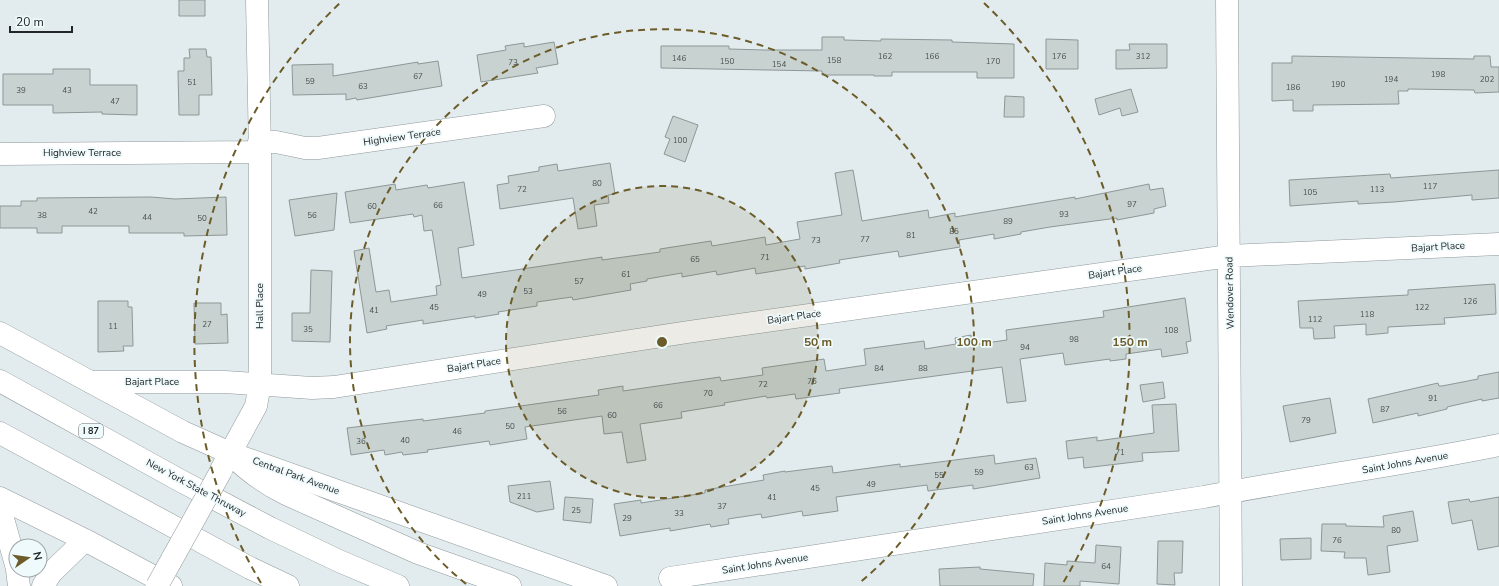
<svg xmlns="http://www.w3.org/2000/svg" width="1499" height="586" font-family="'Nunito Sans',sans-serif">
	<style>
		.building { fill: #c8d3d1; stroke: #8e9796 }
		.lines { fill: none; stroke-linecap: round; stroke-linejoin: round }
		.minor-casing { stroke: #90999b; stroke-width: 23 }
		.major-casing { stroke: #90999b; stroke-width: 23 }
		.highway-casing { stroke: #90999b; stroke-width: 23 }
		.minor { stroke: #fff; stroke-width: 22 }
		.major { stroke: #fff; stroke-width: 22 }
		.highway { stroke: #fff; stroke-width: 22 }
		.minor-bridge-casing { stroke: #90999b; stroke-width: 23; stroke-linecap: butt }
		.minor-bridge { stroke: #fff; stroke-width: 22 }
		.ring { fill: none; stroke: #6c5c2a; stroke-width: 2; stroke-dasharray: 7 5 }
		.labels { text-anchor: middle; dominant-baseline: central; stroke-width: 3.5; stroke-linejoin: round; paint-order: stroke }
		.number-label { font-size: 8px; fill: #4b5050 }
		.shield { fill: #effafc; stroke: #5f6566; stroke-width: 1 }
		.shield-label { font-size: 9px; font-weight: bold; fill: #212525 }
		.street-label { font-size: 10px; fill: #212525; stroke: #effafc }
		.centre { fill: #6c5c2a; stroke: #effafc; stroke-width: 2 }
		.ring-label { font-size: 12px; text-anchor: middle; font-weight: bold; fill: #6c5c2a; stroke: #effafc; stroke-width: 3.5; stroke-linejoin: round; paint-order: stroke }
	</style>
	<rect width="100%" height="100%" fill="#e2ecee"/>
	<!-- building -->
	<path class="building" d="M 179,0 L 205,0 L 205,16 L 179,16 Z
		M 822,37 L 844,37 L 844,40 L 881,41 L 881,39 L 952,40 L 952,42 L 1014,44 L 1014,78 L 977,78 L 977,72 L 892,72 L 892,76 L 874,76 L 874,75 L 822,75 L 822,71 L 661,68 L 661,46 L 729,46 L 729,49 L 765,50 L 822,50 Z
		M 1046,39 L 1078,40 L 1078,69 L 1046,69 Z
		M 554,42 L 558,64 L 536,68 L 538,73 L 481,82 L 477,55 L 506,50 L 505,46 L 524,43 L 524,47 Z
		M 1129,44 L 1167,44 L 1167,68 L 1116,69 L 1116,50 L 1130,50 Z
		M 189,49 L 206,49 L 207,57 L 211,57 L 212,95 L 199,95 L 199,115 L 179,115 L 178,71 L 184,71 L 184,58 L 190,58 Z
		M 1292,56 L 1474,59 L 1474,56 L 1490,56 L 1491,67 L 1499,67 L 1499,92 L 1475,93 L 1474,90 L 1408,89 L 1408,91 L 1398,91 L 1399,104 L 1313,105 L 1313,111 L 1293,111 L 1293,100 L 1272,101 L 1272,63 L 1292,63 Z
		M 438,61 L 442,86 L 357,100 L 356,98 L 346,100 L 346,94 L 293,95 L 292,65 L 333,64 L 333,76 L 418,62 L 418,64 Z
		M 53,69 L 90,69 L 90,85 L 137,85 L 137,115 L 102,114 L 102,112 L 53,113 L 53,105 L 3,105 L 3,74 L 53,74 Z
		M 1131,89 L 1138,112 L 1122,116 L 1120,108 L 1099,115 L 1095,99 Z
		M 1005,96 L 1024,97 L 1024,117 L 1004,117 Z
		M 673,116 L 698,125 L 685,162 L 664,154 L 670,139 L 665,137 Z
		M 610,163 L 615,194 L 608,195 L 609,203 L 594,205 L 597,226 L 578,229 L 573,198 L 500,209 L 497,185 L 509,183 L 508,176 L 539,171 L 539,167 L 557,164 L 558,171 Z
		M 853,170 L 862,221 L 928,210 L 929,218 L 955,213 L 955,217 L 1075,197 L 1075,199 L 1149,184 L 1150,190 L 1163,188 L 1166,206 L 1154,209 L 1154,213 L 1117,220 L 1117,218 L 1050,227 L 1021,232 L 1021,234 L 994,239 L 994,234 L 959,240 L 960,247 L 899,257 L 898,251 L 839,260 L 840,263 L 805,269 L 805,266 L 756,274 L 755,268 L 717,275 L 716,271 L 682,277 L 682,273 L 647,279 L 647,281 L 630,284 L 631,290 L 573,300 L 572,297 L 537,302 L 537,306 L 498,312 L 499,314 L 475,318 L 475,316 L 423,324 L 423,320 L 386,326 L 387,329 L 367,333 L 354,251 L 369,248 L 376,292 L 389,290 L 391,302 L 437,295 L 436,286 L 441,285 L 432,230 L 424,231 L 422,215 L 414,217 L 413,214 L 350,223 L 345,192 L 395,184 L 396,190 L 427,185 L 428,188 L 464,182 L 474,245 L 458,248 L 462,278 L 602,257 L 602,260 L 660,252 L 660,249 L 711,241 L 712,246 L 765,237 L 766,245 L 800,239 L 797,222 L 842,215 L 835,173 Z
		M 1499,170 L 1499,198 L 1472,200 L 1472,195 L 1394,202 L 1358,204 L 1358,201 L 1290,206 L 1289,180 L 1390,174 L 1391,178 Z
		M 337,193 L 334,230 L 295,236 L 289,200 Z
		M 151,197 L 175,199 L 226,197 L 227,235 L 184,236 L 184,233 L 129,233 L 129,226 L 62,226 L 62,233 L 37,233 L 37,228 L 0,228 L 0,206 L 21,206 L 21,201 L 37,201 L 37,198 Z
		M 311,270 L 332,271 L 330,342 L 292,341 L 292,313 L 310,313 Z
		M 1495,284 L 1496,314 L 1444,318 L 1445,324 L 1388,327 L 1388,333 L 1366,335 L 1366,324 L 1334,326 L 1335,338 L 1314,339 L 1313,328 L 1300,328 L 1298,301 L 1408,295 L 1408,290 Z
		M 1185,298 L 1191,341 L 1186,342 L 1188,353 L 1162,357 L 1161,349 L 1126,354 L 1126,359 L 1110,361 L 1110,359 L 1065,365 L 1063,353 L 1020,359 L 1026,401 L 1007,403 L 1002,367 L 839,389 L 840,393 L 796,399 L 795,394 L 767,398 L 766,396 L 724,403 L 725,405 L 681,412 L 682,418 L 640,424 L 646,460 L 627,463 L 622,432 L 604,434 L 602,416 L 525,427 L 527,439 L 490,445 L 489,441 L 427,450 L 428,452 L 403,455 L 402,452 L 385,455 L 384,450 L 351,455 L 347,428 L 423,419 L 423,421 L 485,413 L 485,411 L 599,395 L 598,390 L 623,386 L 623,391 L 720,377 L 721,381 L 763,375 L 762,368 L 824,359 L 826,371 L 866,365 L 864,349 L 924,341 L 925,349 L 956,344 L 955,338 L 971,335 L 972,345 L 1007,340 L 1006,330 L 1104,317 L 1103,311 Z
		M 98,301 L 128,301 L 128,307 L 132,307 L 133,346 L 123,346 L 124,351 L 98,352 Z
		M 194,303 L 221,303 L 221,315 L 227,314 L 228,343 L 195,344 Z
		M 1499,372 L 1499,398 L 1482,401 L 1482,399 L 1447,407 L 1447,409 L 1418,416 L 1418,413 L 1373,423 L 1368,399 L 1438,383 L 1439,386 L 1442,386 L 1478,379 L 1478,376 Z
		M 1163,382 L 1165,398 L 1143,402 L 1140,385 Z
		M 1330,398 L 1336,433 L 1290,442 L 1283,406 Z
		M 1176,404 L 1179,451 L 1142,453 L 1143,461 L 1084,468 L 1083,457 L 1068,459 L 1066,441 L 1097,437 L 1097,441 L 1154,433 L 1152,405 Z
		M 994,455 L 995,464 L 1036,458 L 1040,478 L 973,489 L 973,485 L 928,491 L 927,485 L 836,497 L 838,511 L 803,516 L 802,511 L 762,518 L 761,514 L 728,519 L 729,524 L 711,527 L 710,524 L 670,531 L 670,528 L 620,536 L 614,504 L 641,500 L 641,503 L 705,493 L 705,490 L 764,480 L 763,475 L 785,471 L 785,472 L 832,466 L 833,473 L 900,464 L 900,467 Z
		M 550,481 L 554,509 L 537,512 L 510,502 L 508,486 Z
		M 565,497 L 593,499 L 591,523 L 563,520 Z
		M 1499,497 L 1499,546 L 1478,550 L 1472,520 L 1452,524 L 1448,502 L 1469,499 L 1470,502 Z
		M 1413,511 L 1418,541 L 1387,546 L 1390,572 L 1368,575 L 1366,558 L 1344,558 L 1345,552 L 1321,551 L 1322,524 L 1346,524 L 1346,526 L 1384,527 L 1383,516 Z
		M 1311,538 L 1311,559 L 1281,560 L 1280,539 Z
		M 1158,541 L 1183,541 L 1182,573 L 1174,573 L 1175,585 L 1157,584 Z
		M 1096,545 L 1121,547 L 1119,584 L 1080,581 L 1080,586 L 1044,586 L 1045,563 L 1067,565 L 1067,561 L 1095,563 Z
		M 980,567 L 980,569 L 1034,574 L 1033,586 L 940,586 L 939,569 Z"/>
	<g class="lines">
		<defs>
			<path id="minor" d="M 1227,0 L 1231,586
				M 259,142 L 276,142 L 305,148 L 318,148 L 544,116
				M 0,154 L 260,152
				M 91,382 L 225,382 L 312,388 L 334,387 L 688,332 L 1229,256 L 1499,244
				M 221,470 L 256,406 L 260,384 L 260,152 L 257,0
				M 670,578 L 1204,497 C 1302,478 1401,465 1499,445"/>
			<path id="major" d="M 0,333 L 183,432 L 230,453 L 606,586
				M 0,498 L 85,540 L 171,586
				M 0,508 L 16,565
				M 17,570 L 19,586
				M 43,586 L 51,573 L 85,540"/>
			<path id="highway" d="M 0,381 L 181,481 L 270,528 L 339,561 L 398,586
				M 0,433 L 250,568 L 288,586
				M 230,453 C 247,471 264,483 286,494 L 418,553 L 510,586"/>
		</defs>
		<!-- minor casing -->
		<use href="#minor" class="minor-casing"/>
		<!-- major casing -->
		<use href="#major" class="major-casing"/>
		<!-- highway casing -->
		<use href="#highway" class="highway-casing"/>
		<!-- minor -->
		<use href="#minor" class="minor"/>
		<!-- major -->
		<use href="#major" class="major"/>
		<!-- highway -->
		<use href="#highway" class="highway"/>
		<defs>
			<path id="minor-bridge" d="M 157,586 L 221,471"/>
		</defs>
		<!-- minor-bridge casing -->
		<use href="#minor-bridge" class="minor-bridge-casing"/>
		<!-- minor-bridge -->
		<use href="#minor-bridge" class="minor-bridge"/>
	</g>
	<!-- distance rings -->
	<circle cx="662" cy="342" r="156" fill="#6c5c2a" fill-opacity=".12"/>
	<g class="ring">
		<circle cx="662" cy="342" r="156"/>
		<path d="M466 584A312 312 0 1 1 858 584"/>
		<path d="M261 583A468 468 0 0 1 340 3M984 3A468 468 0 0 1 1063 583"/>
	</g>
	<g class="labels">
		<!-- number labels -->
		<g class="number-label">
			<text x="885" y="56">162</text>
			<text x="932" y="56">166</text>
			<text x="1059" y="56">176</text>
			<text x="1143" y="56">312</text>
			<text x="679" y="58">146</text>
			<text x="834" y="60">158</text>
			<text x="727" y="61">150</text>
			<text x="993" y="61">170</text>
			<text x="513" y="62">73</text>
			<text x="779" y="64">154</text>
			<text x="1438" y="74">198</text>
			<text x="418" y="76">67</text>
			<text x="1391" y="79">194</text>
			<text x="1487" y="79">202</text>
			<text x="310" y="81">59</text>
			<text x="192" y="82">51</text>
			<text x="1338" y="84">190</text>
			<text x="363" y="86">63</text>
			<text x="1293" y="87">186</text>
			<text x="21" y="90">39</text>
			<text x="67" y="90">43</text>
			<text x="115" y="101">47</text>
			<text x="680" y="140">100</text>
			<text x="597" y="183">80</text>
			<text x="1430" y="186">117</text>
			<text x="522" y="189">72</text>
			<text x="1377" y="189">113</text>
			<text x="1310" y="192">105</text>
			<text x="1132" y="204">97</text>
			<text x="438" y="205">66</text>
			<text x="372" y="206">60</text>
			<text x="93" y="211">42</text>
			<text x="1064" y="214">93</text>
			<text x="42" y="215">38</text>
			<text x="312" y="215">56</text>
			<text x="147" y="217">44</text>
			<text x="202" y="218">50</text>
			<text x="1008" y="221">89</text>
			<text x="954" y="231">85</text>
			<text x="911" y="235">81</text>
			<text x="865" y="239">77</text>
			<text x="816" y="240">73</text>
			<text x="765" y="257">71</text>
			<text x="695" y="259">65</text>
			<text x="626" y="274">61</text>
			<text x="579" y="281">57</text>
			<text x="528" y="291">53</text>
			<text x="482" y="294">49</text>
			<text x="1470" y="301">126</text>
			<text x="434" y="307">45</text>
			<text x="1422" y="307">122</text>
			<text x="374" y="310">41</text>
			<text x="1367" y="314">118</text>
			<text x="1315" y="319">112</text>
			<text x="207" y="324">27</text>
			<text x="113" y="326">11</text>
			<text x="308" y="329">35</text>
			<text x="1171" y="330">108</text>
			<text x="1074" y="339">98</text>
			<text x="1025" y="347">94</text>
			<text x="879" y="368">84</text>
			<text x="923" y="368">88</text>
			<text x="812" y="381">76</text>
			<text x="763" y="384">72</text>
			<text x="708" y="393">70</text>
			<text x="1433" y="398">91</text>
			<text x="658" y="405">66</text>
			<text x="1385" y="409">87</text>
			<text x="562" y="411">56</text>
			<text x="612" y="415">60</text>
			<text x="1306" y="420">79</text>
			<text x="510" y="426">50</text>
			<text x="457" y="431">46</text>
			<text x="405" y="440">40</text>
			<text x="361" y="441">36</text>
			<text x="1120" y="452">71</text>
			<text x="1029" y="467">63</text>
			<text x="979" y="472">59</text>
			<text x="939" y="475">55</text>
			<text x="871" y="484">49</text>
			<text x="815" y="488">45</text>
			<text x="524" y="496">211</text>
			<text x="772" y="497">41</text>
			<text x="722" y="506">37</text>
			<text x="576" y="510">25</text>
			<text x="679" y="513">33</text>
			<text x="627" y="518">29</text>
			<text x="1396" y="530">80</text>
			<text x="1337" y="540">76</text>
			<text x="1106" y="566">64</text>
		</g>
		<!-- shield labels -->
		<rect class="shield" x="79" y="424" width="24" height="14" rx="3"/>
		<g class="shield-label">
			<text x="91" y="431">I 87</text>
		</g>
		<!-- street labels -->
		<g class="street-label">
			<text transform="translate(402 137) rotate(-8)">Highview Terrace</text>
			<text x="82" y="153">Highview Terrace</text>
			<text transform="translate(1438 247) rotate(-3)">Bajart Place</text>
			<text transform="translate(1115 272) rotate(-8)">Bajart Place</text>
			<text transform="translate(1230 293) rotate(-91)">Wendover Road</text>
			<text transform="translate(260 306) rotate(-90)">Hall Place</text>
			<text transform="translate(794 317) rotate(-8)">Bajart Place</text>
			<text transform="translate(474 365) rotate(-9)">Bajart Place</text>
			<text x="152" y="382">Bajart Place</text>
			<text transform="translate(1405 463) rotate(-10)">Saint Johns Avenue</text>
			<text transform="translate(296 476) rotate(20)">Central Park Avenue</text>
			<text transform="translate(196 488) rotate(28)">New York State Thruway</text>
			<text transform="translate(1085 515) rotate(-9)">Saint Johns Avenue</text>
			<text transform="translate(765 564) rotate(-9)">Saint Johns Avenue</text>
		</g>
	</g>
	<circle cx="662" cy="342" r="6" class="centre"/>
	<g class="ring-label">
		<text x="818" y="346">50 m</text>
		<text x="974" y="346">100 m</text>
		<text x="1130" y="346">150 m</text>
	</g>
	<!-- north arrow -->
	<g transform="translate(28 558) rotate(77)"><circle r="19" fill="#effafc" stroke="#9da5a6"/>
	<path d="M0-3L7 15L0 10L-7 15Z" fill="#6c5c2a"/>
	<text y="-6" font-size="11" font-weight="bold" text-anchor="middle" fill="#212525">N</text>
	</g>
	<!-- scale -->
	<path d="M10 26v6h62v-6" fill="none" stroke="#212525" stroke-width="2"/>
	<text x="16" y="26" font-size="12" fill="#212525" stroke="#effafc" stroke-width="3" paint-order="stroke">20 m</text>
</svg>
